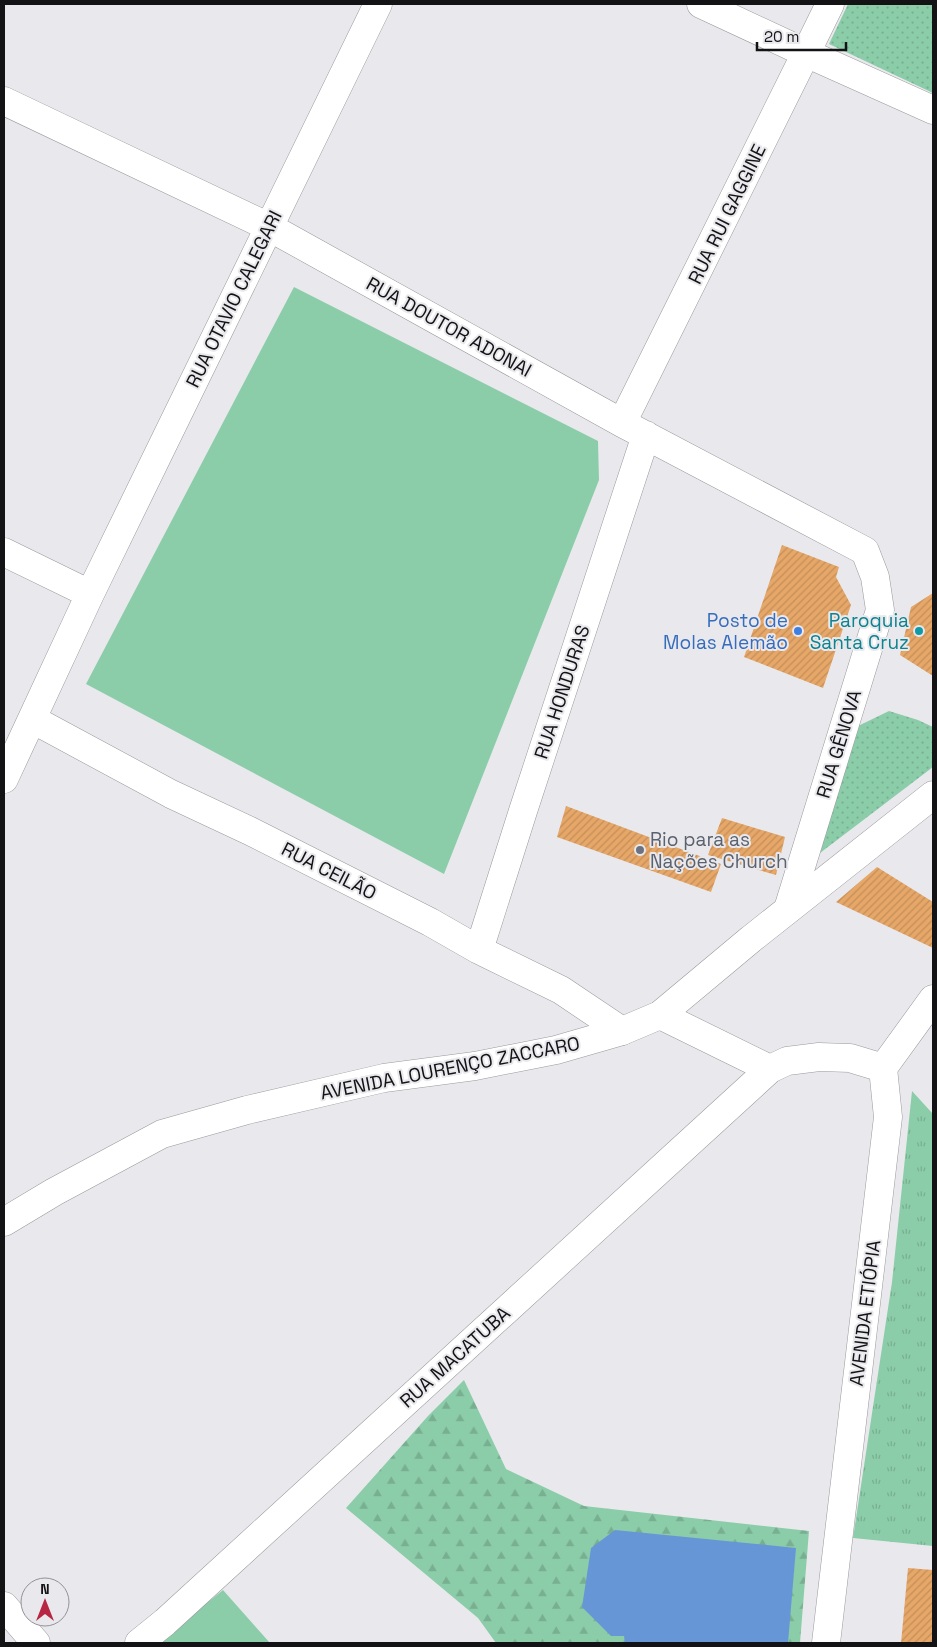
<svg xmlns="http://www.w3.org/2000/svg" width="937" height="1647" font-family="'Space Grotesk',sans-serif">
	<style>
		.grass { fill: url(#grass-tufts) }
		.forest { fill: url(#forest-firs) }
		.park { fill: url(#park-dots) }
		.pitch { fill: #8ccda9 }
		.water { fill: #6796d7 }
		.building { fill: url(#building-hatch) }
		.lines { fill: none; stroke-linecap: round; stroke-linejoin: round }
		.minor-casing { stroke: #99999d; stroke-width: 29 }
		.tertiary-casing { stroke: #99999d; stroke-width: 29 }
		.minor { stroke: #fff; stroke-width: 28 }
		.tertiary { stroke: #fff; stroke-width: 28 }
		.shop-dot { fill: #3f7fe0; stroke: #e9e9ed; stroke-width: 2 }
		.culture-dot { fill: #0f9aa8; stroke: #e9e9ed; stroke-width: 2 }
		.worship-dot { fill: #6b7280; stroke: #e9e9ed; stroke-width: 2 }
		.labels { text-anchor: middle; dominant-baseline: central; stroke-width: 4; stroke-linejoin: round; paint-order: stroke }
		.street-label { font-size: 19px; fill: #131315; stroke: #e9e9ed }
		.shop-label { font-size: 19px; fill: #366cbe; stroke: #e9e9ed; text-anchor: end }
		.culture-label { font-size: 19px; fill: #0d838f; stroke: #e9e9ed; text-anchor: end }
		.worship-label { font-size: 19px; fill: #5b616d; stroke: #e9e9ed; text-anchor: start }
	</style>
	<defs>
		<pattern id="grass-tufts" width="24" height="20" patternUnits="userSpaceOnUse" patternTransform="scale(1.25)"><rect width="24" height="20" fill="#8ccda9"/><path d="M3 7l-1-3M5 7V3M7 7l1-3M15 17l-1-3M17 17v-4M19 17l1-3" fill="none" stroke="#78af91"/></pattern>
		<pattern id="forest-firs" width="22" height="20" patternUnits="userSpaceOnUse" patternTransform="scale(1.25)"><rect width="22" height="20" fill="#8ccda9"/><path d="M5 1l3.5 6h-7zM16 11l3.5 6h-7z" fill="#78af91"/></pattern>
		<pattern id="park-dots" width="8" height="8" patternUnits="userSpaceOnUse" patternTransform="scale(1.25)"><rect width="8" height="8" fill="#8ccda9"/><path d="M2 2h.1M6 6h.1" fill="none" stroke="#78af91" stroke-width="1.8" stroke-linecap="round"/></pattern>
		<pattern id="building-hatch" width="6" height="6" patternUnits="userSpaceOnUse" patternTransform="scale(1.25)"><rect width="6" height="6" fill="#e6a768"/><path d="M-1 1l2-2M0 6l6-6M5 7l2-2" fill="none" stroke="#c48f59"/></pattern>
	</defs>
	<rect width="100%" height="100%" fill="#e9e9ed"/>
	<!-- grass -->
	<path class="grass" d="M 912,1091 L 933,1114 L 933,1546 L 853,1538 L 892,1282 Z"/>
	<!-- forest -->
	<path class="forest" d="M 464,1380 L 506,1469 L 584,1506 L 809,1531 L 800,1643 L 496,1643 L 478,1618 L 346,1508 L 428,1416 Z"/>
	<!-- park -->
	<path class="park" d="M 848,4 L 933,4 L 933,93 L 829,44 Z
		M 889,711 L 918,720 L 933,727 L 933,767 L 820,853 L 858,726 Z"/>
	<!-- pitch -->
	<path class="pitch" d="M 294,287 L 598,441 L 599,480 L 444,874 L 86,684 Z
		M 223,1590 L 270,1643 L 157,1643 Z"/>
	<!-- water -->
	<path class="water" d="M 615,1530 L 796,1548 L 788,1643 L 625,1643 L 624,1636 L 611,1636 L 582,1607 L 591,1548 Z"/>
	<!-- building -->
	<path class="building" d="M 782,545 L 839,567 L 836,577 L 851,605 L 823,688 L 744,657 Z
		M 933,593 L 933,676 L 900,655 L 911,607 Z
		M 566,806 L 721,864 L 711,892 L 557,837 Z
		M 722,818 L 785,837 L 776,875 L 708,855 Z
		M 877,867 L 933,902 L 933,948 L 836,902 Z
		M 908,1568 L 933,1570 L 933,1643 L 901,1643 Z"/>
	<g class="lines">
		<defs>
			<path id="minor" d="M 4,101 L 269,227 L 622,423 L 865,551 L 875,577 L 880,610 L 788,909
				M 622,423 L 806,53
				M 4,552 L 90,594
				M 32,719 L 171,794 L 250,831 L 430,922 L 479,950 L 561,990 L 622,1031
				M 4,779 L 90,594 L 378,4
				M 479,950 L 523,811 L 646,435
				M 660,1015 L 770,1069
				M 4,1606 L 36,1643
				M 139,1643 L 165,1622 L 770,1069 L 787,1061 L 819,1057 L 850,1058 L 883,1068
				M 826,1643 L 888,1117 L 883,1068 L 933,999"/>
			<path id="tertiary" d="M 701,4 L 806,53 L 933,110
				M 806,53 L 830,4
				M 4,1222 L 54,1192 L 162,1134 L 247,1110 L 384,1078 L 475,1066 L 556,1050 L 622,1031 L 660,1015 L 751,939 L 933,795"/>
		</defs>
		<!-- minor casing -->
		<use href="#minor" class="minor-casing"/>
		<!-- tertiary casing -->
		<use href="#tertiary" class="tertiary-casing"/>
		<!-- minor -->
		<use href="#minor" class="minor"/>
		<!-- tertiary -->
		<use href="#tertiary" class="tertiary"/>
	</g>
	<!-- markers -->
	<circle class="shop-dot" cx="798" cy="631" r="5"/>
	<circle class="culture-dot" cx="919" cy="631" r="5"/>
	<circle class="worship-dot" cx="640" cy="850" r="5"/>
	<g class="labels">
		<!-- street labels -->
		<g class="street-label">
			<text transform="translate(727 214) rotate(-64)">RUA RUI GAGGINE</text>
			<text transform="translate(234 299) rotate(-64)">RUA OTAVIO CALEGARI</text>
			<text transform="translate(449 327) rotate(29)">RUA DOUTOR ADONAI</text>
			<text transform="translate(562 692) rotate(-72)">RUA HONDURAS</text>
			<text transform="translate(839 744) rotate(-73)">RUA GÊNOVA</text>
			<text transform="translate(329 871) rotate(27)">RUA CEILÃO</text>
			<text transform="translate(450 1068) rotate(-11)">AVENIDA LOURENÇO ZACCARO</text>
			<text transform="translate(865 1313) rotate(-83)">AVENIDA ETIÓPIA</text>
			<text transform="translate(455 1357) rotate(-42)">RUA MACATUBA</text>
		</g>
		<!-- shop labels -->
		<g class="shop-label">
			<text x="788" y="620">Posto de<tspan x="788" dy="22">Molas Alemão</tspan></text>
		</g>
		<!-- culture labels -->
		<g class="culture-label">
			<text x="909" y="620">Paroquia<tspan x="909" dy="22">Santa Cruz</tspan></text>
		</g>
		<!-- worship labels -->
		<g class="worship-label">
			<text x="650" y="839">Rio para as<tspan x="650" dy="22">Nações Church</tspan></text>
		</g>
	</g>
	<!-- border -->
	<rect width="937" height="1647" fill="none" stroke="#131315" stroke-width="10"/>
	<!-- north arrow -->
	<g transform="translate(45 1602)"><circle r="24" fill="#e9e9ed" stroke="#939397"/>
	<path d="M0-4L9 19L0 12L-9 19Z" fill="#b82741"/>
	<text y="-8" font-size="14" font-weight="bold" text-anchor="middle" fill="#131315">N</text>
	</g>
	<!-- scale -->
	<path d="M757 42v8h89v-8" fill="none" stroke="#131315" stroke-width="2.5"/>
	<text x="764" y="42" font-size="15" fill="#131315" stroke="#e9e9ed" stroke-width="4" paint-order="stroke">20 m</text>
</svg>
